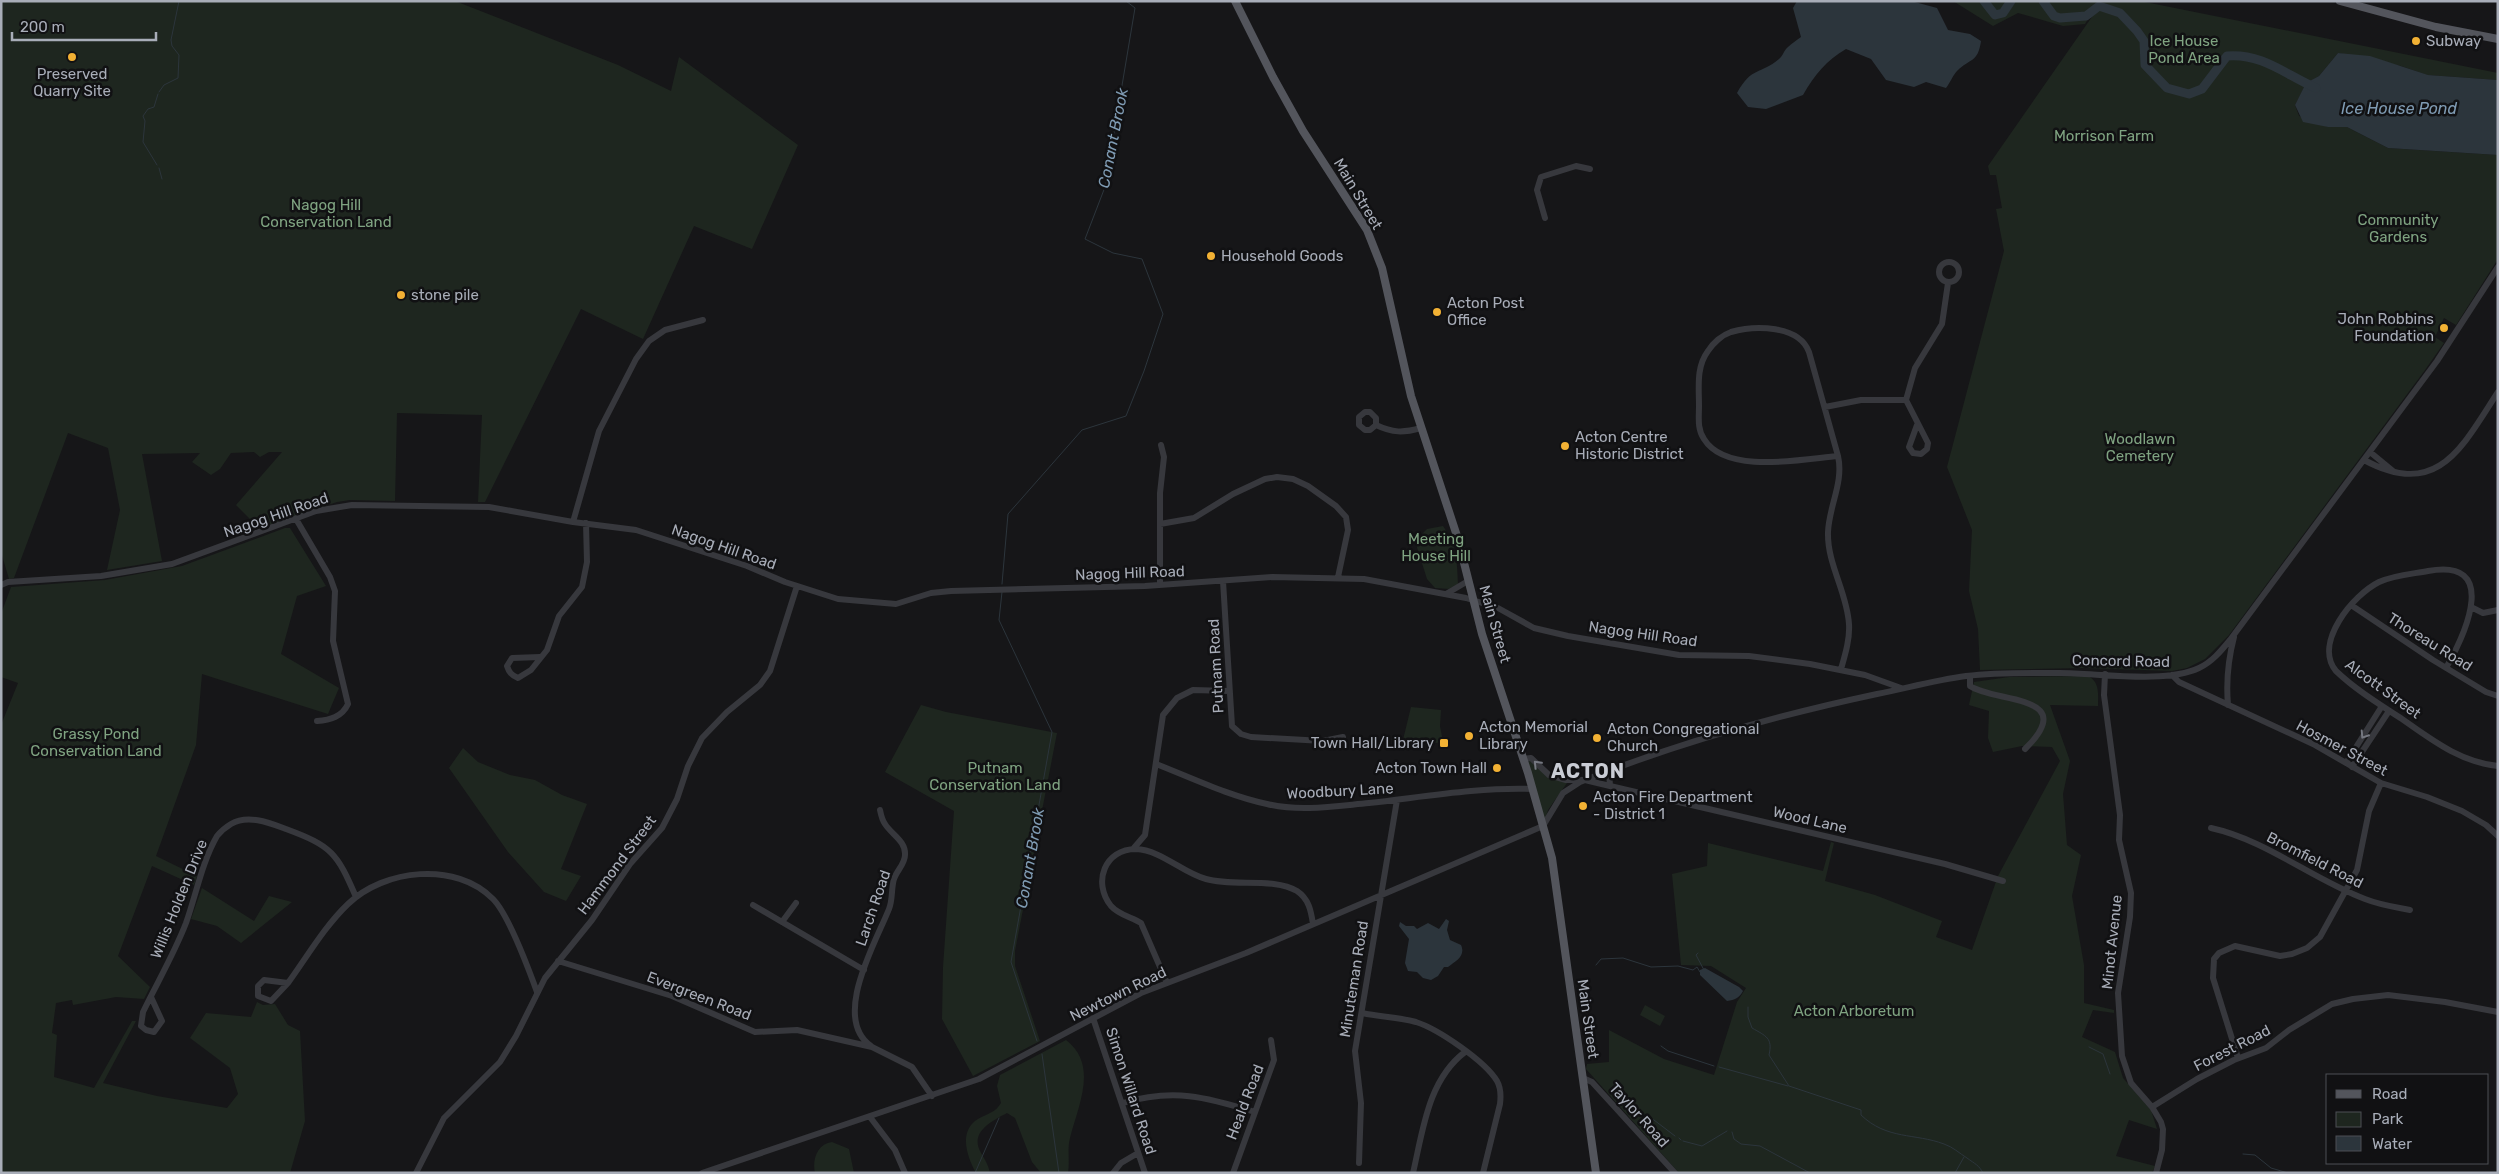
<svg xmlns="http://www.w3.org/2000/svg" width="2499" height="1174" font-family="Rubik,sans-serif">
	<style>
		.green { fill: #1e261f }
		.water { fill: #2c353c }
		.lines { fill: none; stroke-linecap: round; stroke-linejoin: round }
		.stream { stroke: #2c353c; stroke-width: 1 }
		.river { stroke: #2c353c; stroke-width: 9 }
		.minor { stroke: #37383d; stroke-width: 6 }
		.major { stroke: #53555c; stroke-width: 8 }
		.oneway { stroke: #757881 }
		.poi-dot { fill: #f2b134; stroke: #111113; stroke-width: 2 }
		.labels { text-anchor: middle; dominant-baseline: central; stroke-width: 5; stroke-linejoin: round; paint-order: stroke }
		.park-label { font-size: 15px; fill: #7fa381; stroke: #111113 }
		.poi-label { font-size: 15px; fill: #a8adb8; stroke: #111113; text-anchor: start }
		.street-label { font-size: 15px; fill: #a8adb8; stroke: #111113 }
		.water-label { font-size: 16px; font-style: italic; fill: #7f9bb3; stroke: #111113 }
		.district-label { font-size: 20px; font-weight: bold; letter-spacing: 1px; fill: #c9ccd4; stroke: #111113 }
	</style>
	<rect width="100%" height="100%" fill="#161618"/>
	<!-- green -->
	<path class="green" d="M 1,1 L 455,1 L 618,65 L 671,91 L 679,57 L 798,145 L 752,249 L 694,226 L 643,339 L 581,309 L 485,502 L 478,502 L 482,415 L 397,413 L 395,501 L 350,500 L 337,502 L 259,528 L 236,505 L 282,452 L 269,452 L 260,457 L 254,452 L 231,453 L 220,469 L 211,475 L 192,462 L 200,453 L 142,454 L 162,561 L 107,570 L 120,510 L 108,448 L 68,433 L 14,578 L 9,579 L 1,552 Z
		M 1953,1 L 2099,1 L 2085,24 L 2063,26 L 2018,13 L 1993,26 Z
		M 2103,1 L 2140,1 L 2498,73 L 2498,80 L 2427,75 L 2401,66 L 2338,53 L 2319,76 L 2306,84 L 2295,105 L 2299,116 L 2328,127 L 2347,127 L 2388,148 L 2498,155 L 2498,259 L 2456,325 L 2444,318 L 2435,337 L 2444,343 L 2425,370 L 2229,635 L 2205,659 L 2187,668 L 2172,671 L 2084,668 L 1980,670 L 1978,629 L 1969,591 L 1972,530 L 1947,467 L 2004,251 L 1996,209 L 2002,208 L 1996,175 L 1990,175 L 1988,166 Z
		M 1443,526 C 1457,546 1457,561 1458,584 L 1449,589 L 1435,588 L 1427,579 L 1415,541 L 1427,529 Z
		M 285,528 L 290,528 L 326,586 L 297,596 L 281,654 L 339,688 L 328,714 L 202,674 L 196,745 L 156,856 L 197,876 L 194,885 L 152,866 L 118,956 L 150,987 L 144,999 L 116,997 L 73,1005 L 72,1000 L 56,1003 L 52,1033 L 57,1035 L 54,1077 L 94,1088 L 132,1021 L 136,1021 L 103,1083 L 157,1096 L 227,1108 L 238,1094 L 230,1068 L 190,1038 L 206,1013 L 251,1017 L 257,1002 L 263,1005 L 275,1004 L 288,1025 L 300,1031 L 305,1121 L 290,1173 L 1,1173 L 1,725 L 18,683 L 1,677 L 1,614 L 11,587 L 105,580 L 182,566 Z
		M 2088,676 C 2100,682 2098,694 2098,706 L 2050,705 L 2070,761 L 2063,794 L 2067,845 L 2081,855 L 2072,896 L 2084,965 L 2084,1003 L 2114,1010 L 2114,1013 L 2093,1010 L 2082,1037 L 2115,1052 L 2123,1078 L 2151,1110 L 2157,1129 L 2129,1120 L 2116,1156 L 2155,1166 L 2152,1173 L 1679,1173 L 1586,1069 L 1587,1064 L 1609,1062 L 1609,1030 L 1664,1059 L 1714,1075 L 1737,1002 L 1746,988 L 1711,966 L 1681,965 L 1672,874 L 1707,866 L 1708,843 L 1823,871 L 1831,842 L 1834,843 L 1825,881 L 1875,895 L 1942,921 L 1936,937 L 1972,950 L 1998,876 L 2060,761 L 2052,747 L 2022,746 L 1993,752 L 1988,738 L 1989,711 L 1969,705 L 1974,682 L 2009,677 Z
		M 921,705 L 946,712 L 1057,733 L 1015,951 L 1015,966 L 1040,1041 L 973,1076 L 942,1019 L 943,967 L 954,811 L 885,772 Z
		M 1411,707 L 1441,710 L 1440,726 L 1443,742 L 1401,748 Z
		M 463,748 L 478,762 L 510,775 L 535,780 L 562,795 L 587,804 L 561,869 L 581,876 L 566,901 L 544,892 L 508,852 L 449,768 Z
		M 1530,761 L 1567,783 L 1548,810 L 1544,823 L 1526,763 Z
		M 202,888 L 254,921 L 269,896 L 292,902 L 241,943 L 217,926 L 191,919 Z
		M 1645,1005 L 1665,1016 L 1660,1026 L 1640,1015 Z
		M 1066,1040 C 1099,1065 1078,1106 1070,1138 C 1067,1149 1070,1161 1068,1173 L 1041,1173 L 1032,1162 L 1015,1118 L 1007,1113 C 994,1120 970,1131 980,1151 C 984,1159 988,1163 990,1173 L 976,1173 C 967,1157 958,1131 978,1119 C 988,1113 995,1113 1001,1103 L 997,1086 L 1000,1075 Z
		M 832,1142 L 849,1149 L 854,1173 L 815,1173 C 812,1160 817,1144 832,1142 Z"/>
	<!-- water -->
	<path class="water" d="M 1797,1 L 1911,1 L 1937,8 L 1948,30 L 1970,34 L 1981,41 C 1978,63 1970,58 1957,71 C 1953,75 1950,83 1946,88 L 1926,82 L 1914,87 L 1886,80 L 1871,59 L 1846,49 C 1826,61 1815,74 1803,95 L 1766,109 L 1748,107 L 1737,93 C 1752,66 1760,75 1779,59 C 1783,56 1784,50 1788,47 C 1792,43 1797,40 1801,37 L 1793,8 Z
		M 2338,53 L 2370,56 L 2428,75 L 2498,80 L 2498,155 L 2388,148 L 2347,127 L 2328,127 L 2303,122 L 2295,105 L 2306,83 L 2319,76 Z
		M 1446,919 L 1449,921 L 1447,930 L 1450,940 L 1461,945 C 1466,956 1456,961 1448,967 L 1444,967 L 1438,976 L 1431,980 L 1423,978 L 1417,972 L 1408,971 L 1405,963 L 1409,939 L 1399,926 L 1400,922 L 1406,926 L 1414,926 L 1417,929 L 1428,923 L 1439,929 Z
		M 1705,968 L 1739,987 L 1743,991 C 1739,998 1735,1000 1727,1001 L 1700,975 L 1700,970 Z"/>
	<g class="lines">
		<!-- stream -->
		<path class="stream" d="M 159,92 L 164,85 L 178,78 L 179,55 L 172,46 L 171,40 L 179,1
			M 157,165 L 143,142 L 145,121 L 143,116 L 148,109 L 154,107 L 158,94
			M 159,168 L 162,179
			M 1002,584 L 1008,514 L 1082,430 L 1126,416 L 1144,371 L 1163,314 L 1142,259 L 1113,253 L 1085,239 L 1105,187 L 1135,8 L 1126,1
			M 1002,592 L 999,620 L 1052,732 L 1011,962 L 1037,1041
			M 1698,953 L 1696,955 L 1704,970
			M 1596,965 L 1601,959 L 1623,958 L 1651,967 L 1678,966 L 1693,970 L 1697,967 L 1700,972
			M 1748,1007 L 1748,1017 L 1752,1028 C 1766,1036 1773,1038 1769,1055 L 1789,1086 L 1861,1110 L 1861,1115 C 1887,1140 1915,1133 1944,1144 C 1953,1147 1959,1153 1967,1158 C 1975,1164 1979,1165 1983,1173
			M 1661,1046 L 1668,1051 L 1714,1066
			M 2089,1047 L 2103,1054 L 2110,1074
			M 1042,1054 L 1059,1173
			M 1719,1067 L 1788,1086
			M 1636,1112 L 1639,1115 L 1654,1120 L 1675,1136
			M 1732,1132 L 1734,1139 L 1741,1144 L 1760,1146 L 1810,1173
			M 1679,1138 L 1681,1140
			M 1683,1141 L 1702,1146 L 1727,1131
			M 2243,1154 L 2255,1155 L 2271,1168 L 2288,1173
			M 975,1173 L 999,1118
			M 1955,1173 L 1964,1157"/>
		<!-- river -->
		<path class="river" d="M 1984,1 L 1995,15 L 2003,13 L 2011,1
			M 2043,1 L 2054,16 L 2060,18 L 2086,16 L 2099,6 L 2120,13 L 2137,31 L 2144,41 L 2145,65 L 2167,88 L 2189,94 L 2202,89 L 2227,56 C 2262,53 2286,75 2316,88"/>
		<!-- minor -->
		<path class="minor" d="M 1545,218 L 1537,190 L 1541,177 L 1576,166 L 1590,169
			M1939 272a10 10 0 1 1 20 0a10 10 0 1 1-20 0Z
			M 1825,407 L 1861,400 L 1906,400
			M 1376,425 L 1376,418 L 1370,412 L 1365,412 L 1359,417 L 1359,425 L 1365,430 L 1370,430 L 1376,425 C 1393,433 1403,433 1421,428
			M 1917,425 L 1909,447 L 1913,453 L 1921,454 L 1927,449 L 1928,443 L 1906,400 L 1915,368 L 1942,324 L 1948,283
			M 2370,452 L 2393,471
			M 1838,456 L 1809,352 C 1799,325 1755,325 1731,332 C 1722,335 1713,343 1708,351 C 1696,367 1699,387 1699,406 C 1699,417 1697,429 1704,439 C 1726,475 1803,459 1838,456 C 1844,482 1829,506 1828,532 C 1827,564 1847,592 1849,624 C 1850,639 1845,655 1841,669
			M 2364,460 C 2438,500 2462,447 2498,392
			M 296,519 L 330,577 L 335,591 L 333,641 L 348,704 C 342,717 330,720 317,721
			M 573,522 L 599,431 L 636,359 L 649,341 L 665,330 L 703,320
			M 1160,524 L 1194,518 L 1233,494 L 1265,479 L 1277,477 L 1293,479 L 1308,486 L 1336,506 L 1346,517 L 1348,530 L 1338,577
			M 1223,581 L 1232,726 L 1241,734 L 1251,737 L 1323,741 L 1343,737
			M 1,585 L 8,582 L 101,576 L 172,564 L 316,511 L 352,505 L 489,507 L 573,522 L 636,530 L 747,566 L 785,582 L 838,599 L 896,604 L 931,593 L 951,591 L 1145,586 L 1272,577 L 1364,579 L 1466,598 L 1498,608 L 1534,628 L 1568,636 L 1679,655 L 1749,656 L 1810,664 L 1865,675 L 1901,688
			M 1160,585 L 1160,493 L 1164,457 L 1161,445
			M 1446,594 L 1468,581
			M 2351,605 L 2433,660 L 2486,692 L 2498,696
			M 2473,608 L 2483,613 L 2498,610
			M 540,657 L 512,658 L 507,666 C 509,672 511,675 518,678 L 531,670 L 547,650 L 559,616 L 582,587 L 587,562 L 586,523
			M 2446,668 C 2467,631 2499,558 2428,571 C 2412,574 2394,575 2379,582 C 2353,595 2313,643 2336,671 C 2356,690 2379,704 2402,719 C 2432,740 2460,762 2498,766
			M 2105,674 L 2104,695 L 2120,815 L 2119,840 L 2131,893 L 2130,917 L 2118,993 L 2122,1056 L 2131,1083 L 2152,1107 L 2161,1122 L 2163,1129 L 2162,1150 L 2156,1173
			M 2172,675 L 2179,682 L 2313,744 L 2381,783 L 2427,797 L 2462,811 L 2486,825 L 2498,836
			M 1970,676 L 1970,686 C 1995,703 2081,694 2025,749
			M 2228,705 C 2226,682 2228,660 2234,637
			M 1523,759 L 1531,758 L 1549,775 L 1566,780 L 1585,780 L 1610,786 L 1945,864 L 2003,881
			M 2346,763 L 2382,706
			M 1156,764 C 1192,778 1229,796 1267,804 C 1300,812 1336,806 1369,803 C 1423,797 1479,787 1533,789
			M 2352,767 L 2389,711
			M 1609,771 L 1610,786
			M 2211,828 C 2266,840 2312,879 2365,899 C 2380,905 2395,907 2410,910
			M 1133,849 L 1145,835 L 1163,715 L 1177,698 L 1193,690 L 1229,691
			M 753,905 L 864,970
			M 782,922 L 796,903
			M 558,961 L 672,996 L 755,1032 L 797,1030 L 872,1047 L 912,1067 L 932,1096
			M 288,983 L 271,1001 L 258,996 L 258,986 L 264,980 L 288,983 C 307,957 324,927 348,904 C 384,869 456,861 493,899 C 509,915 529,970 537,992
			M 1167,983 L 1141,923 C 1131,917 1119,915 1111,906 C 1092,882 1105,849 1136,849 C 1161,850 1183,873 1206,879 C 1234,887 1274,877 1297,891 C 1309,899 1311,911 1313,924
			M 151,997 L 162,1021 L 154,1032 L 146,1030 L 141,1026 L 143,1012 C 157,983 174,954 186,923 C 196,895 202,862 217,836 C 221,831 226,827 231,824 C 248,814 270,823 286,829 C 332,846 337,853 356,897
			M 1362,1013 C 1380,1017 1398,1017 1416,1022 C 1438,1029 1485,1061 1497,1081 C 1501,1088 1501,1096 1500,1104 L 1483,1173
			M 1093,1018 L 1145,1173
			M 871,1046 C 831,1018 876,942 889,909 C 893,899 891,889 894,879 C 897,870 905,864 905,855 C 906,841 892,835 885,824 C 882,820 881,815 880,810
			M 2238,1058 L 2213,978 L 2214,959 L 2219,953 L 2235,946 L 2280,956 L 2292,954 L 2307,948 L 2320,937 L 2357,870 L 2369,811 L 2381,783
			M 1583,1078 L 1592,1082 L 1675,1173
			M 1123,1103 C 1173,1088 1206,1097 1255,1112
			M 2152,1107 L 2197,1079 L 2234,1060 L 2266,1048 L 2289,1030 L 2332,1004 L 2353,999 L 2388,995 L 2445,1002 L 2498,1012
			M 870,1117 L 895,1150 L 905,1173
			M 1359,1163 L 1361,1103 L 1355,1051 L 1397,800
			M 416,1173 L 444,1118 L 500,1062 L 516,1036 L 545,978 L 592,920 L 630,864 L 662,828 L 677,799 L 688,766 L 702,738 L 727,712 L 760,685 L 770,671 L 797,586
			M 702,1173 L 979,1079 L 1141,993 L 1246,953 L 1543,826 L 1563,793 L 1580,782 C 1677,743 1774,716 1877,694 C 1907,688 1936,680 1966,676 C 1997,672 2029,673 2060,673 C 2099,673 2165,684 2199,668 C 2212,662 2221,651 2230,640 L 2437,361 L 2498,267
			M 1113,1173 L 1121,1163 L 1138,1153
			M 1233,1173 L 1274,1060 L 1271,1040
			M 1413,1173 C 1423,1130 1428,1080 1465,1052"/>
		<!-- major -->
		<path class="major" d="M 1235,1 L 1273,77 L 1303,131 L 1367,230 L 1382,268 L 1411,396 L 1458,539 L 1482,634 L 1528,773 L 1552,858 L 1596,1173
			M 2340,1 L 2436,27 L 2498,39"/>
	</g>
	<!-- one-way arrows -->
	<defs><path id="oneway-chevron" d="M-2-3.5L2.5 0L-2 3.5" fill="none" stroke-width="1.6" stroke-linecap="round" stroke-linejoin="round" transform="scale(1.25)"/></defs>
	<g class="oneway">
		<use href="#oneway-chevron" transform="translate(2364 735) rotate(123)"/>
		<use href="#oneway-chevron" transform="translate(1537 764) rotate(-134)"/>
	</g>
	<!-- markers -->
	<g class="poi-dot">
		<circle cx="2416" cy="41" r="5"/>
		<circle cx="72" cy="57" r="5"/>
		<circle cx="1211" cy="256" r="5"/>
		<circle cx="401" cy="295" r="5"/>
		<circle cx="1437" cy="312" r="5"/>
		<circle cx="2444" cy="328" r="5"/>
		<circle cx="1565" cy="446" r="5"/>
		<circle cx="1469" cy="736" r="5"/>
		<circle cx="1597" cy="738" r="5"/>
		<rect x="1439" y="738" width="10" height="10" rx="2.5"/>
		<circle cx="1497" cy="768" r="5"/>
		<circle cx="1583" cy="806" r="5"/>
	</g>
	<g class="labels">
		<!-- park labels -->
		<g class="park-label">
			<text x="2184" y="41">Ice House<tspan x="2184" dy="17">Pond Area</tspan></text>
			<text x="2104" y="136">Morrison Farm</text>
			<text x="326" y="205">Nagog Hill<tspan x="326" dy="17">Conservation Land</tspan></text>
			<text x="2398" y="220">Community<tspan x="2398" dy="17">Gardens</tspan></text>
			<text x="2140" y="439">Woodlawn<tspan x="2140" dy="17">Cemetery</tspan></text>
			<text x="1436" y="539">Meeting<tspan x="1436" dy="17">House Hill</tspan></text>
			<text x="96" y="734">Grassy Pond<tspan x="96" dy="17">Conservation Land</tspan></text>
			<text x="995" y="768">Putnam<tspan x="995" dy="17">Conservation Land</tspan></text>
			<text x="1854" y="1011">Acton Arboretum</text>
		</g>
		<!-- poi labels -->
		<g class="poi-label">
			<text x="2426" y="41">Subway</text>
			<text x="72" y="74" text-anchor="middle">Preserved<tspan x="72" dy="17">Quarry Site</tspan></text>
			<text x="1221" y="256">Household Goods</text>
			<text x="411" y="295">stone pile</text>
			<text x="1447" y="303">Acton Post<tspan x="1447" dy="17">Office</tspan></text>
			<text x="2434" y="319" text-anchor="end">John Robbins<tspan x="2434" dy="17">Foundation</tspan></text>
			<text x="1575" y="437">Acton Centre<tspan x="1575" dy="17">Historic District</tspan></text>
			<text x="1479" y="727">Acton Memorial<tspan x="1479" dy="17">Library</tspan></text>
			<text x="1607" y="729">Acton Congregational<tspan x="1607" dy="17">Church</tspan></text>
			<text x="1434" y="743" text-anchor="end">Town Hall/Library</text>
			<text x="1487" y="768" text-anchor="end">Acton Town Hall</text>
			<text x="1593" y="797">Acton Fire Department<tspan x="1593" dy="17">- District 1</tspan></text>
		</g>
		<!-- street labels -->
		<g class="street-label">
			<text transform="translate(1358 194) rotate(59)">Main Street</text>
			<text transform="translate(276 515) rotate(-19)">Nagog Hill Road</text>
			<text transform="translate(724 547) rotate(19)">Nagog Hill Road</text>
			<text transform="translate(1130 573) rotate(-2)">Nagog Hill Road</text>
			<text transform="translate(1495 624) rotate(74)">Main Street</text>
			<text transform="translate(1643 634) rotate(8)">Nagog Hill Road</text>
			<text transform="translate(2430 642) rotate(32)">Thoreau Road</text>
			<text transform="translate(2121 661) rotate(1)">Concord Road</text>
			<text transform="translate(1216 666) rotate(-93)">Putnam Road</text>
			<text transform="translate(2383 689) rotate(36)">Alcott Street</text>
			<text transform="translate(2342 748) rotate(28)">Hosmer Street</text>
			<text transform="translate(1340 791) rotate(-3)">Woodbury Lane</text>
			<text transform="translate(1810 820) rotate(13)">Wood Lane</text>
			<text transform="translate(2315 860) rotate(27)">Bromfield Road</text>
			<text transform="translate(617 865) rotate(-53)">Hammond Street</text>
			<text transform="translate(179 899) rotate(-68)">Willis Holden Drive</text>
			<text transform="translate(873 908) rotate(-71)">Larch Road</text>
			<text transform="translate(2112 942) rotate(-84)">Minot Avenue</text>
			<text transform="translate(1354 979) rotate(-81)">Minuteman Road</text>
			<text transform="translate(1118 994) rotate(-26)">Newtown Road</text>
			<text transform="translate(699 996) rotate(21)">Evergreen Road</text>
			<text transform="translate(1588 1019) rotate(82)">Main Street</text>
			<text transform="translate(2232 1048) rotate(-27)">Forest Road</text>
			<text transform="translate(1131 1091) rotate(72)">Simon Willard Road</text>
			<text transform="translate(1245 1102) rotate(-69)">Heald Road</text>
			<text transform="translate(1639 1115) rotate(48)">Taylor Road</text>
		</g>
		<!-- water labels -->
		<g class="water-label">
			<text x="2399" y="108">Ice House Pond</text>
			<text transform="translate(1113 138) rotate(-79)">Conant Brook</text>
			<text transform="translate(1030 858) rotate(-80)">Conant Brook</text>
		</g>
		<!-- district labels -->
		<g class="district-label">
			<text x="1588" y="771">ACTON</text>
		</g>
	</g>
	<!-- border -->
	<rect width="2499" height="1174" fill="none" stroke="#a8adb8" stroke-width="5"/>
	<!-- legend -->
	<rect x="2326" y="1074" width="162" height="90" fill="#111113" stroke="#4d4f55"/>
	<rect x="2336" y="1090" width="25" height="8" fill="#53555c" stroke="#4d4f55"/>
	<text x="2372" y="1099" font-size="15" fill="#a8adb8">Road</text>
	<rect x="2336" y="1112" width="25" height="15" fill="#1e261f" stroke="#4d4f55"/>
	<text x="2372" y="1124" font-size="15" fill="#a8adb8">Park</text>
	<rect x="2336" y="1136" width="25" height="15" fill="#2c353c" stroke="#4d4f55"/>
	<text x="2372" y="1149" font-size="15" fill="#a8adb8">Water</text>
	<!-- scale -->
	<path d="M12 32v8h144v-8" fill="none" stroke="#a8adb8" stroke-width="2.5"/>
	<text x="20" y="32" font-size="15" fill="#a8adb8" stroke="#111113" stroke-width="4" paint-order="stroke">200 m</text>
</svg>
